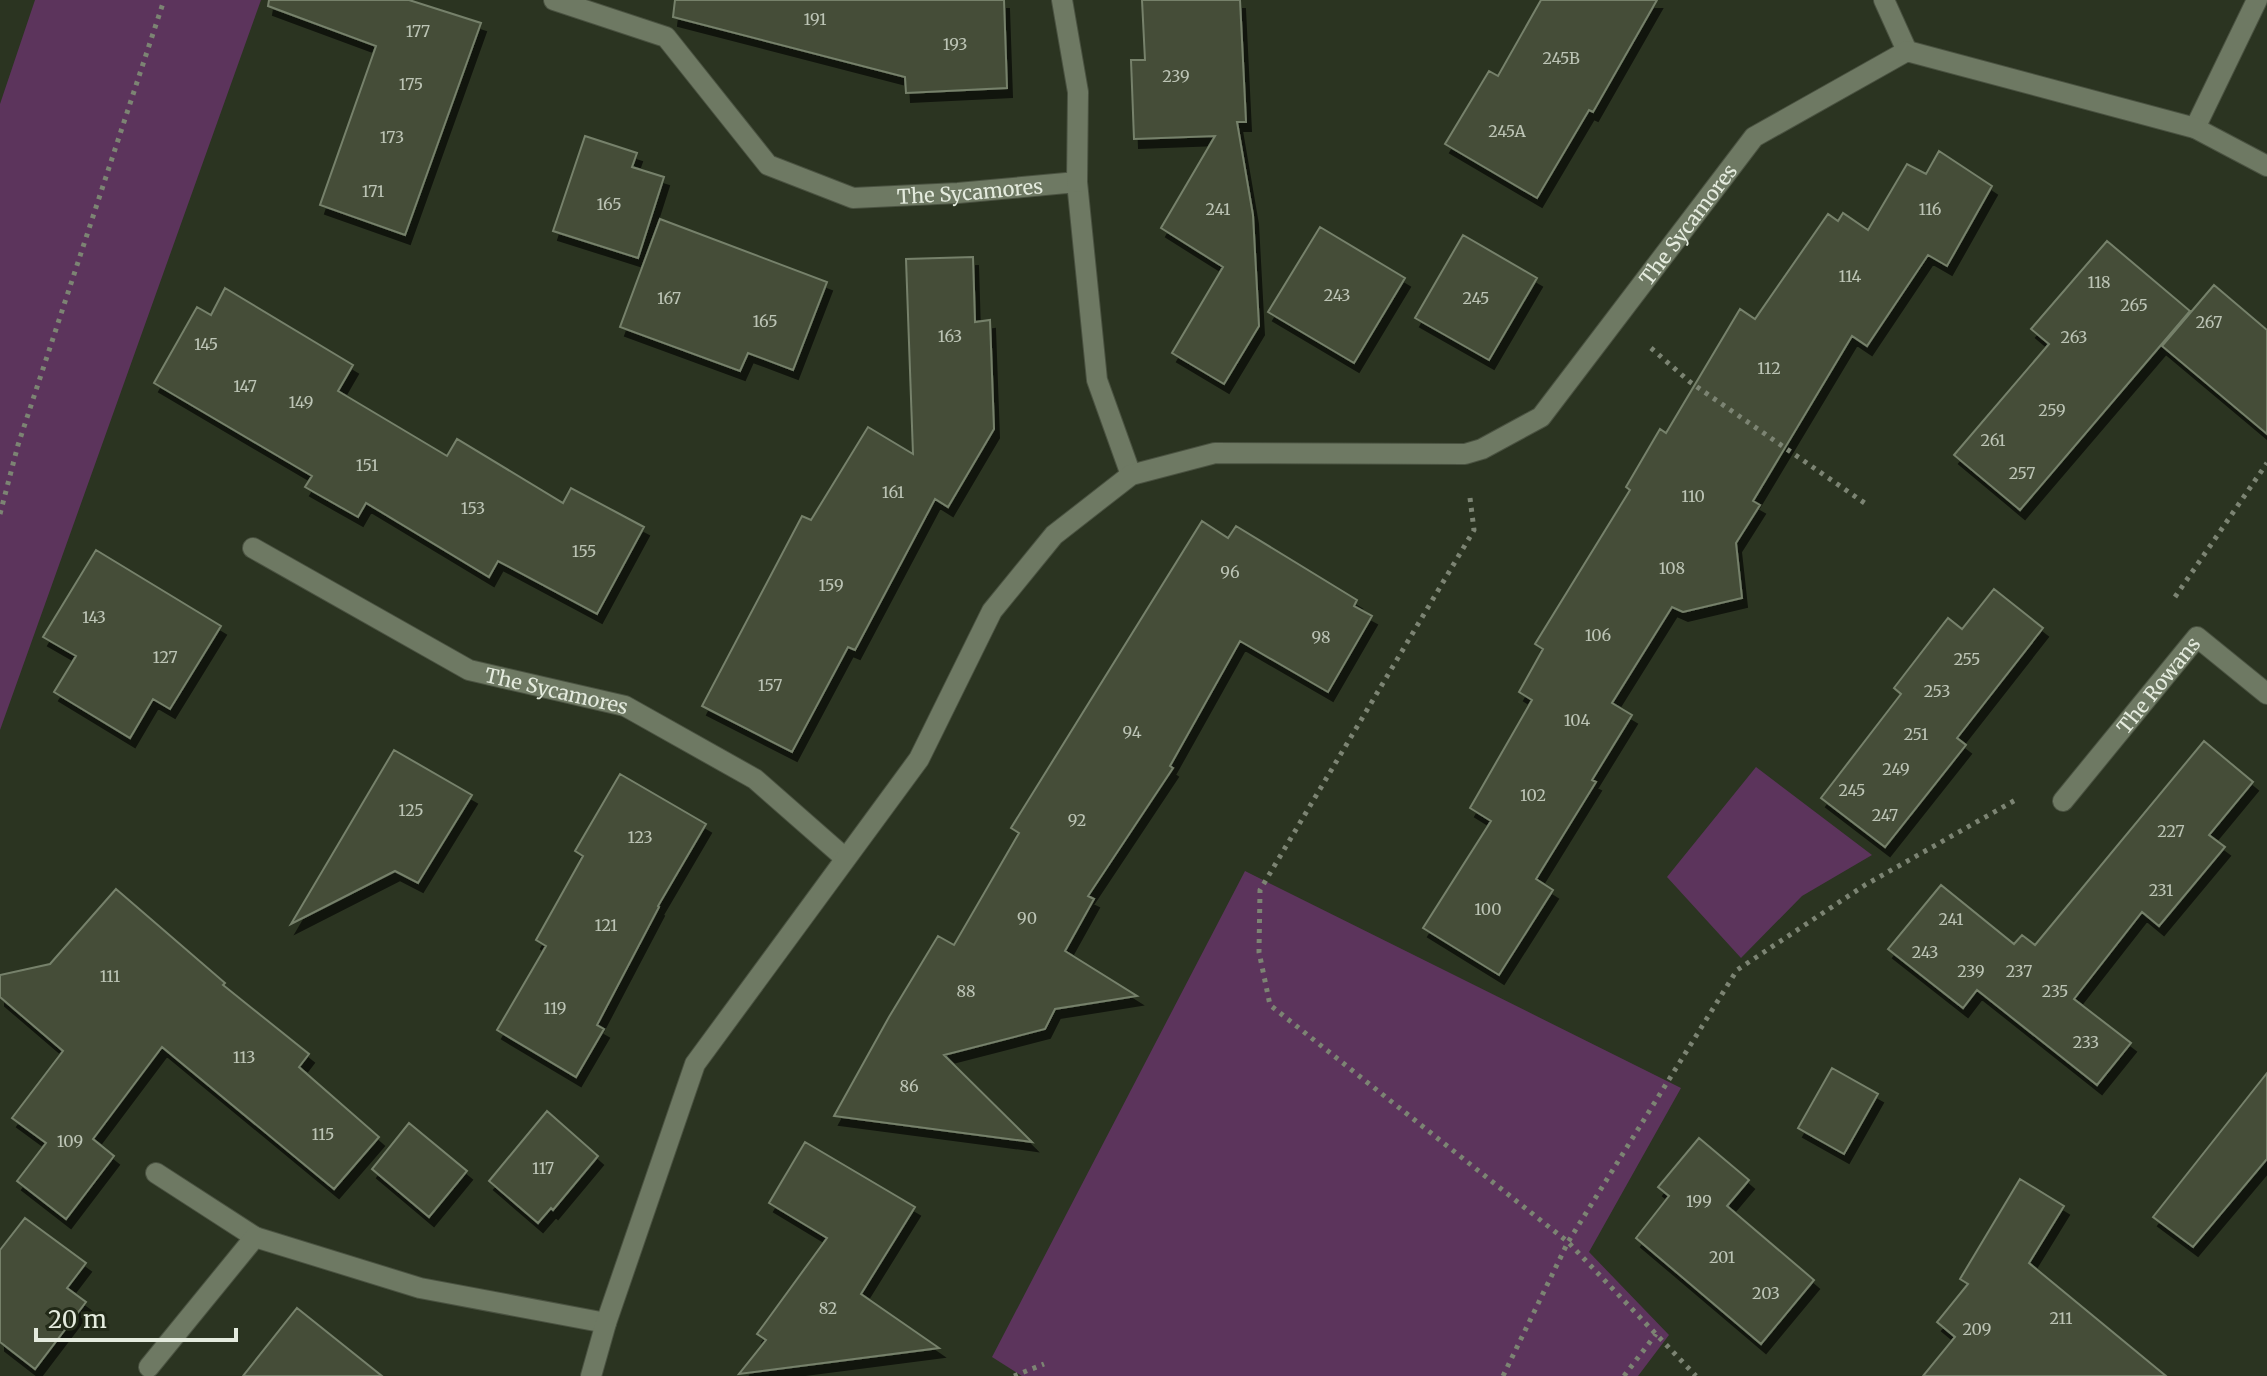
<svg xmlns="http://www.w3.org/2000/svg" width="2267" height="1376" font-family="Merriweather,serif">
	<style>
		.green { fill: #5c345c }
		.building { fill: #444d39; stroke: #76816b; stroke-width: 2; filter: url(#shadow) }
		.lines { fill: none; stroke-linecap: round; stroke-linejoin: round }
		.street-casing { stroke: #4a5241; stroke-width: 22 }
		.path { stroke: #7c8473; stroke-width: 5; stroke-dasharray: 4 6; stroke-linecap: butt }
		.street { stroke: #6e7963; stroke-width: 20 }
		.labels { text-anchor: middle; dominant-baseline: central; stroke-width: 6; stroke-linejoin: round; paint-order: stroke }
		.number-label { font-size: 16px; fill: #bcc4b5 }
		.street-label { font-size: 20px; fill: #e4ebde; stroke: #222a18 }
	</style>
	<defs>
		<filter id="shadow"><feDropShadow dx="5" dy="9" stdDeviation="0" flood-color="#0009"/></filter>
	</defs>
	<rect width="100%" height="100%" fill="#2b3421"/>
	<!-- green -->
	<path class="green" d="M 35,0 L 261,0 L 0,730 L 0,104 Z
		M 1756,767 L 1872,855 L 1802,896 L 1741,958 L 1667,877 Z
		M 1245,871 L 1681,1088 L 1589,1252 L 1669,1335 L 1638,1376 L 1022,1376 L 992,1357 Z"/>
	<!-- building -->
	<path class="building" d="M 269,0 L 409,0 L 481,23 L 405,235 L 320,205 L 376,46 L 268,6 Z
		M 675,0 L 1004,0 L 1007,88 L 906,93 L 905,77 L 673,17 Z
		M 1142,0 L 1240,0 L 1246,122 L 1237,122 L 1253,215 L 1259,326 L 1224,384 L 1172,353 L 1223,267 L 1161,228 L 1215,136 L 1134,139 L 1131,60 L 1145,60 Z
		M 1541,0 L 1657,0 L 1593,112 L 1589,110 L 1537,198 L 1445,144 L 1489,71 L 1498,76 Z
		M 585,136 L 637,153 L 632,167 L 664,177 L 638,258 L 553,231 Z
		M 1939,151 L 1992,186 L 1947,266 L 1928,255 L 1867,346 L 1852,336 L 1753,501 L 1760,505 L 1736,543 L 1742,598 L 1683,612 L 1672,607 L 1612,703 L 1632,715 L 1592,780 L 1596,782 L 1536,879 L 1553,890 L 1499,975 L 1423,928 L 1491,821 L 1470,808 L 1532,700 L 1519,692 L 1543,649 L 1535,644 L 1630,490 L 1626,487 L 1660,429 L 1666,433 L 1740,309 L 1755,319 L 1828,214 L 1838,221 L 1843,213 L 1868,230 L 1907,164 L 1926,174 Z
		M 660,219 L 827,282 L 793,370 L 748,353 L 740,371 L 620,327 Z
		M 1320,227 L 1405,278 L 1354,363 L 1268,312 Z
		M 1463,235 L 1537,278 L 1489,360 L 1415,318 Z
		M 2107,241 L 2190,311 L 2020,510 L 1954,455 L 2049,344 L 2031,329 Z
		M 973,257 L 975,322 L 990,320 L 994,429 L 948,507 L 935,499 L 855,650 L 848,647 L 792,752 L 702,706 L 802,516 L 811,520 L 868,427 L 913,454 L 906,259 Z
		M 2214,285 L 2267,330 L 2267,434 L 2162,346 Z
		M 225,288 L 353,365 L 338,391 L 447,456 L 457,439 L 563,503 L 571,488 L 644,527 L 597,614 L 498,561 L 489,577 L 366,503 L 358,517 L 305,487 L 312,476 L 154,383 L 197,307 L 211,315 Z
		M 1202,521 L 1228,538 L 1236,526 L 1357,600 L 1354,606 L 1372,616 L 1328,692 L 1240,641 L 1170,766 L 1173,768 L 1088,896 L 1094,899 L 1065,951 L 1137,996 L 1055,1009 L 1045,1029 L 944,1055 L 1032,1142 L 834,1116 L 889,1017 L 938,936 L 954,945 L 1019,833 L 1011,828 Z
		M 96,550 L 221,626 L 170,709 L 153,699 L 130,738 L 54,692 L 76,656 L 43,637 Z
		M 1994,589 L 2043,628 L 1957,738 L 1966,745 L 1885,847 L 1821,798 L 1901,694 L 1894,688 L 1948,618 L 1962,629 Z
		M 2204,741 L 2253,782 L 2209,835 L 2225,847 L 2159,926 L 2142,912 L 2074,999 L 2131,1043 L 2097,1085 L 1977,990 L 1963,1008 L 1888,949 L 1941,885 L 2014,944 L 2022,935 L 2035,945 Z
		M 394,750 L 472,795 L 418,883 L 395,871 L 291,924 Z
		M 620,774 L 706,824 L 658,906 L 659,907 L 597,1025 L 604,1029 L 576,1077 L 497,1030 L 546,946 L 536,940 L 583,856 L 575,851 Z
		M 116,889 L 225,983 L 223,985 L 309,1054 L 299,1067 L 379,1137 L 334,1189 L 162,1047 L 93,1139 L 114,1156 L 66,1219 L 17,1181 L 46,1143 L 12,1118 L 63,1051 L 0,997 L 0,975 L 50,964 Z
		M 1832,1068 L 1878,1094 L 1844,1154 L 1798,1128 Z
		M 2267,1073 L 2267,1159 L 2193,1247 L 2153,1217 Z
		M 547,1111 L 598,1156 L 553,1210 L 551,1208 L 538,1223 L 489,1181 Z
		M 409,1123 L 467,1171 L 429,1217 L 372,1169 Z
		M 1699,1138 L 1749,1180 L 1727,1206 L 1814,1280 L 1761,1344 L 1636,1238 L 1669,1196 L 1658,1187 Z
		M 805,1142 L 915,1207 L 861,1294 L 939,1348 L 739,1374 L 766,1340 L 757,1334 L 827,1238 L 769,1203 Z
		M 2020,1179 L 2064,1206 L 2029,1263 L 2166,1376 L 1923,1376 L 1955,1337 L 1937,1322 L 1968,1284 L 1960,1279 Z
		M 25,1218 L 86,1263 L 67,1288 L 86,1302 L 35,1369 L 0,1342 L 0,1250 Z
		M 297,1308 L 382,1376 L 243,1376 Z"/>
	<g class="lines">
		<defs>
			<g id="street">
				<path id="s1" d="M 554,0 L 666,37 L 768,165 L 853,198 L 958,193 L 1077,182 L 1097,380 L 1131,475"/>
				<path d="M 1062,0 L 1078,92 L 1077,182"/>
				<path d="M 1884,0 L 1907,51"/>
				<path d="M 2195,128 L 2257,0"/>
				<path id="s2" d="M 253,548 L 469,670 L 625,706 L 755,779 L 845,858"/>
				<path id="s3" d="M 2063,801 L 2197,637 L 2267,694"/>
				<path d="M 156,1173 L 255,1237"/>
				<path d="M 149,1367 L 255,1237 L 420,1288 L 606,1323"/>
				<path id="s4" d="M 591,1376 L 606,1323 L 695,1064 L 919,759 L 992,611 L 1054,535 L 1131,475 L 1215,453 L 1465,454 L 1482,449 L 1541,417 L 1754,137 L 1907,51 L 2195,128 L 2267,166"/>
			</g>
		</defs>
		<!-- street casing -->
		<use href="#street" class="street-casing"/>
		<!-- path -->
		<path class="path" d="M 1651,348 L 1690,382 L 1866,504
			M 1470,498 L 1474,530 L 1260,890 L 1259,952 L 1270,1005 L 1568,1242 L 1696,1376
			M 0,514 L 18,445 L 164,0
			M 2175,597 L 2267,463
			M 1014,1376 L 1044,1364
			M 1503,1376 L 1568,1242 L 1737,970 L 1865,885 L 2019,798
			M 1624,1376 L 1656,1334"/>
		<!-- street -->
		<use href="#street" class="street"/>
	</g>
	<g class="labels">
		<!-- number labels -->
		<g class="number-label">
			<text x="815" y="19">191</text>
			<text x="418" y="31">177</text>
			<text x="955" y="44">193</text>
			<text x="1561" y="58">245B</text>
			<text x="1176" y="76">239</text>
			<text x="411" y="84">175</text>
			<text x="1507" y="131">245A</text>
			<text x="392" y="137">173</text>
			<text x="373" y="191">171</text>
			<text x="609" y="204">165</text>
			<text x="1218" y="209">241</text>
			<text x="1930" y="209">116</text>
			<text x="1850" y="276">114</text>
			<text x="2099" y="282">118</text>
			<text x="1337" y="295">243</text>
			<text x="669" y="298">167</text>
			<text x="1476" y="298">245</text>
			<text x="2134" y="305">265</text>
			<text x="765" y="321">165</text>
			<text x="2209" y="322">267</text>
			<text x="950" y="336">163</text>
			<text x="2074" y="337">263</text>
			<text x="206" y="344">145</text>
			<text x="1769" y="368">112</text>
			<text x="245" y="386">147</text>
			<text x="301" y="402">149</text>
			<text x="2052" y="410">259</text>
			<text x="1993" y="440">261</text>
			<text x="367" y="465">151</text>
			<text x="2022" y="473">257</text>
			<text x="893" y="492">161</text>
			<text x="1693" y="496">110</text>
			<text x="473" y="508">153</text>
			<text x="584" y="551">155</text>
			<text x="1672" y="568">108</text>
			<text x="1230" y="572">96</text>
			<text x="831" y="585">159</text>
			<text x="94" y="617">143</text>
			<text x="1598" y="635">106</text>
			<text x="1321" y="637">98</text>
			<text x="165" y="657">127</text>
			<text x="1967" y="659">255</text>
			<text x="770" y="685">157</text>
			<text x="1937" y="691">253</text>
			<text x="1577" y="720">104</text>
			<text x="1132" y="732">94</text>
			<text x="1916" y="734">251</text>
			<text x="1896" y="769">249</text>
			<text x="1852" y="790">245</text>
			<text x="1533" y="795">102</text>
			<text x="411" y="810">125</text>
			<text x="1885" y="815">247</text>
			<text x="1077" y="820">92</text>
			<text x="2171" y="831">227</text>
			<text x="640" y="837">123</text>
			<text x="2161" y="890">231</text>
			<text x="1488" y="909">100</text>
			<text x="1027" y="918">90</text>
			<text x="1951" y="919">241</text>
			<text x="606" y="925">121</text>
			<text x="1925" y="952">243</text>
			<text x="1971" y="971">239</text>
			<text x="2019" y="971">237</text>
			<text x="110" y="976">111</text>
			<text x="966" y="991">88</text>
			<text x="2055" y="991">235</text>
			<text x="555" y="1008">119</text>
			<text x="2086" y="1042">233</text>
			<text x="244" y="1057">113</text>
			<text x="909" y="1086">86</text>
			<text x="323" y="1134">115</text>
			<text x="70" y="1141">109</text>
			<text x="543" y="1168">117</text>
			<text x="1699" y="1201">199</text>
			<text x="1722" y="1257">201</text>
			<text x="1766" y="1293">203</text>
			<text x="828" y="1308">82</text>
			<text x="2061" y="1318">211</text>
			<text x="1977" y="1329">209</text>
		</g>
		<!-- street labels -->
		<g class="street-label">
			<text stroke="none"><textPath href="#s1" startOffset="490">The Sycamores</textPath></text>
			<text stroke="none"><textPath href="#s4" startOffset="1732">The Sycamores</textPath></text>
			<text stroke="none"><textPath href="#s3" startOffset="150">The Rowans</textPath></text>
			<text stroke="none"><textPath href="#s2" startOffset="338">The Sycamores</textPath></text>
		</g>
	</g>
	<!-- scale -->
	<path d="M36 1328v12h200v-12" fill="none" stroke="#e4ebde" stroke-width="4"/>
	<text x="48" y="1328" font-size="24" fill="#e4ebde" stroke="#222a18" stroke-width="6" paint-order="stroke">20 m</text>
</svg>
